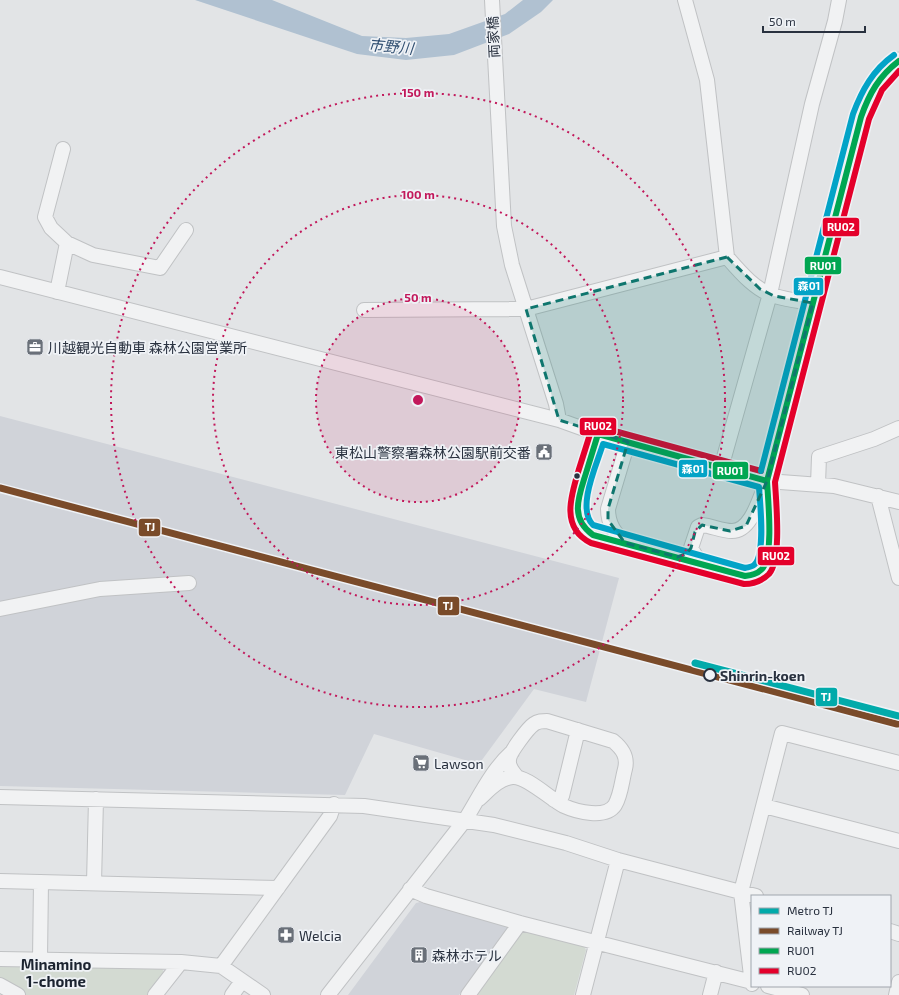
<svg xmlns="http://www.w3.org/2000/svg" width="899" height="995" font-family="'Exo 2','Noto Sans JP',sans-serif">
	<style>
		.built { fill: #d0d3d9 }
		.green { fill: #d3dad2 }
		.water { fill: #b0c1d1 }
		.lines { fill: none; stroke-linecap: round; stroke-linejoin: round }
		.minor-casing { stroke: #c0c2c4; stroke-width: 16 }
		.major-casing { stroke: #bec1c4; stroke-width: 19 }
		.minor { stroke: #f1f2f3; stroke-width: 14 }
		.major { stroke: #f5f5f6; stroke-width: 17 }
		.bus-1-casing { stroke: #eff2f6; stroke-width: 9 }
		.bus-2-casing { stroke: #eff2f6; stroke-width: 9 }
		.bus-3-casing { stroke: #eff2f6; stroke-width: 9 }
		.bus-1 { stroke: #00a651; stroke-width: 6 }
		.bus-2 { stroke: #e4002b; stroke-width: 6 }
		.bus-3 { stroke: #02a3c7; stroke-width: 6 }
		.rail-1-casing { stroke: #eff2f6; stroke-width: 10 }
		.rail-1 { stroke: #7a4b2a; stroke-width: 7 }
		.metro-1-casing { stroke: #eff2f6; stroke-width: 10 }
		.metro-1 { stroke: #01aaaa; stroke-width: 7 }
		.marked { fill: #0f766e; fill-opacity: 0.2; stroke: #0f766e; stroke-width: 3; stroke-dasharray: 8 5; stroke-linejoin: round }
		.ring { fill: none; stroke: #c2185b; stroke-width: 2; stroke-dasharray: 2 4 }
		.bus-dot { fill: #29313f; stroke: #eff2f6; stroke-width: 1.5 }
		.stop-dot { fill: #eff2f6; stroke: #29313f; stroke-width: 2 }
		.labels { text-anchor: middle; dominant-baseline: central; stroke-width: 3.5; stroke-linejoin: round; paint-order: stroke }
		.street-label { font-size: 14px; fill: #29313f; stroke: #eff2f6 }
		.poi-label { font-size: 14px; fill: #29313f; stroke: #eff2f6; text-anchor: start }
		.stop-label { font-size: 14px; font-weight: bold; fill: #29313f; stroke: #eff2f6; text-anchor: start }
		.water-label { font-size: 15px; font-style: italic; fill: #335173; stroke: #eff2f6 }
		.neighbourhood-label { font-size: 15px; font-weight: bold; fill: #1b2330; stroke: #eff2f6 }
		.centre { fill: #c2185b; stroke: #eff2f6; stroke-width: 2 }
		.ring-label { font-size: 12px; text-anchor: middle; font-weight: bold; fill: #c2185b; stroke: #eff2f6; stroke-width: 3.5; stroke-linejoin: round; paint-order: stroke }
		.line-badge { stroke: #eff2f6; stroke-width: 1.5 }
		.badge-label { font-size: 11px; text-anchor: middle; font-weight: bold; fill: #fff }
	</style>
	<rect width="100%" height="100%" fill="#e2e4e6"/>
	<!-- built -->
	<path class="built" d="M 0,416 L 619,578 L 586,702 L 534,689 L 479,764 L 374,734 L 345,795 L 0,786 Z
		M 420,902 L 507,924 L 508,930 L 459,995 L 348,995 L 416,903 Z"/>
	<!-- green -->
	<path class="green" d="M 525,929 L 583,945 L 586,950 L 574,995 L 471,995 L 518,932 Z
		M 0,963 L 161,966 L 165,975 L 150,995 L 25,995 L 0,982 Z"/>
	<!-- water -->
	<path class="water" d="M 195,0 L 272,0 L 362,36 L 406,38 L 449,34 L 505,14 L 523,0 L 553,0 L 541,12 L 509,34 L 454,55 L 406,60 L 357,54 Z"/>
	<g class="lines">
		<defs>
			<path id="minor" d="M 492,0 L 504,226 L 512,265 L 556,404 L 559,420
				M 685,0 L 707,80 L 727,257 C 740,272 756,291 775,296 C 787,300 801,301 813,303
				M 67,243 L 93,255 L 160,268 L 186,230
				M 0,277 L 559,420 L 598,434 L 767,481 L 834,486 L 899,502
				M 57,292 L 67,243 L 51,228 L 45,217 L 63,149
				M 364,310 L 526,309 L 727,257
				M 628,442 L 608,509 C 608,525 615,533 625,543 L 745,576 L 756,574 L 763,568 L 770,539 L 767,481
				M 721,468 L 770,294 L 812,104 L 835,21 L 839,0
				M 818,484 L 819,457 L 874,439 L 899,428
				M 878,496 L 899,578
				M 700,563 L 691,548 L 698,527 L 702,525 C 712,526 722,531 732,531 C 752,531 760,496 767,481
				M 0,609 L 100,589 L 189,583
				M 0,797 L 364,806 L 494,825 L 566,843 L 618,860 L 756,896
				M 479,799 C 489,790 498,779 512,777 C 526,775 550,799 564,806 C 577,812 606,819 615,805 C 621,795 622,780 625,769 C 628,757 623,749 613,741 L 547,721 C 542,721 538,721 534,724 C 528,728 509,753 509,760 C 508,767 513,772 517,777
				M 554,800 L 562,796 L 578,730
				M 764,806 L 899,841
				M 0,881 L 278,888
				M 94,883 L 96,799
				M 410,889 L 426,896 L 520,923 L 752,982
				M 890,931 L 899,934
				M 0,959 L 181,962 L 221,966 L 263,995
				M 40,959 L 41,882
				M 221,966 L 330,816 L 334,804
				M 752,984 L 741,892 L 782,733 L 899,763
				M 0,985 L 18,995
				M 768,986 L 802,995
				M 155,995 L 181,962
				M 232,995 L 242,981
				M 328,995 L 465,820 C 480,796 491,771 512,752
				M 468,995 L 520,923
				M 583,995 L 618,860
				M 710,995 L 716,972
				M 896,995 L 899,982"/>
			<path id="major" d="M 767,481 L 861,117 C 869,94 877,75 899,61"/>
		</defs>
		<!-- minor casing -->
		<use href="#minor" class="minor-casing"/>
		<!-- major casing -->
		<use href="#major" class="major-casing"/>
		<!-- minor -->
		<use href="#minor" class="minor"/>
		<!-- major -->
		<use href="#major" class="major"/>
		<defs>
			<path id="bus-1" d="M 598,434 L 767,481 C 768,500 774,556 762,569 C 757,574 752,575 745,576 L 593,535 C 569,518 579,496 586,473 C 590,460 594,447 598,434 Z
				M 767,481 L 861,117 C 869,94 879,76 899,61"/>
			<path id="bus-2" d="M 761,471 L 596,426 L 591,431 C 587,444 583,456 579,469 C 571,495 560,528 591,543 L 744,584 C 753,584 762,581 769,574 C 782,559 776,502 775,482 L 869,119 L 882,90 L 899,71"/>
			<path id="bus-3" d="M 603,444 L 759,487 C 760,503 766,555 754,565 C 752,567 749,567 745,568 L 593,525 C 576,508 597,464 603,444 Z
				M 761,471 L 853,114 C 862,90 873,70 894,55"/>
		</defs>
		<!-- bus-1 casing -->
		<use href="#bus-1" class="bus-1-casing"/>
		<!-- bus-2 casing -->
		<use href="#bus-2" class="bus-2-casing"/>
		<!-- bus-3 casing -->
		<use href="#bus-3" class="bus-3-casing"/>
		<!-- bus-1 -->
		<use href="#bus-1" class="bus-1"/>
		<!-- bus-2 -->
		<use href="#bus-2" class="bus-2"/>
		<!-- bus-3 -->
		<use href="#bus-3" class="bus-3"/>
		<defs>
			<path id="rail-1" d="M 0,488 L 897,724"/>
		</defs>
		<!-- rail-1 casing -->
		<use href="#rail-1" class="rail-1-casing"/>
		<!-- rail-1 -->
		<use href="#rail-1" class="rail-1"/>
		<defs>
			<path id="metro-1" d="M 695,663 L 899,716"/>
		</defs>
		<!-- metro-1 casing -->
		<use href="#metro-1" class="metro-1-casing"/>
		<!-- metro-1 -->
		<use href="#metro-1" class="metro-1"/>
	</g>
	<!-- marked area -->
	<path class="marked" d="M 727,257 L 760,289 L 774,296 L 813,303 L 767,481 L 746,526 L 730,531 L 702,525 L 695,532 L 691,548 L 686,554 L 677,557 L 625,543 L 608,520 L 608,509 L 628,442 L 559,420 L 526,309 Z"/>
	<!-- distance rings -->
	<circle cx="418" cy="400" r="102" fill="#c2185b" fill-opacity=".12"/>
	<g class="ring">
		<circle cx="418" cy="400" r="102"/>
		<circle cx="418" cy="400" r="205"/>
		<circle cx="418" cy="400" r="307"/>
	</g>
	<!-- icons -->
	<defs>
		<symbol id="office-square" viewBox="-11 -11 22 22"><rect x="-9" y="-9" width="18" height="18" rx="4" fill="#6a7079" stroke="#eff2f6"/><path d="M-6-3h4V-5.5h4V-3h4V5H-6ZM-1-4.5V-3h2v-1.5ZM-6 0V1H6V0Z" fill="#fff"/></symbol>
		<symbol id="civic-square" viewBox="-11 -11 22 22"><rect x="-9" y="-9" width="18" height="18" rx="4" fill="#6a7079" stroke="#eff2f6"/><path d="M-.6-6.5H3V-4.5H.6V-3L4-1V1h2V6H-6V1h2V-1L-.6-3ZM-1.2 2.5V6h2.4V2.5Z" fill="#fff"/></symbol>
		<symbol id="supermarket-square" viewBox="-11 -11 22 22"><rect x="-9" y="-9" width="18" height="18" rx="4" fill="#6a7079" stroke="#eff2f6"/><path d="M-6-5.5h2.5l.6 2H6L4.5 2H-2.5L-4.4-4H-6ZM-1.5 3.2a1.3 1.3 0 1 0 .1 0ZM3 3.2a1.3 1.3 0 1 0 .1 0Z" fill="#fff"/></symbol>
		<symbol id="pharmacy-square" viewBox="-11 -11 22 22"><rect x="-9" y="-9" width="18" height="18" rx="4" fill="#6a7079" stroke="#eff2f6"/><path d="M-2-6h4v4h4v4h-4v4h-4v-4h-4v-4h4Z" fill="#fff"/></symbol>
		<symbol id="building-square" viewBox="-11 -11 22 22"><rect x="-9" y="-9" width="18" height="18" rx="4" fill="#6a7079" stroke="#eff2f6"/><path d="M-4-6H4V6H1V3H-1V6H-4ZM-2.5-4.3h1.7v1.8h-1.7ZM.8-4.3h1.7v1.8H.8ZM-2.5-1h1.7V.8h-1.7ZM.8-1h1.7V.8H.8Z" fill="#fff"/></symbol>
	</defs>
	<g fill-rule="evenodd">
		<use href="#office-square" x="25" y="337" width="20" height="20"/>
		<use href="#civic-square" x="534" y="442" width="20" height="20"/>
		<use href="#supermarket-square" x="411" y="753" width="20" height="20"/>
		<use href="#pharmacy-square" x="276" y="925" width="20" height="20"/>
		<use href="#building-square" x="409" y="945" width="20" height="20"/>
	</g>
	<!-- markers -->
	<circle class="bus-dot" cx="577" cy="476" r="3.5"/>
	<circle class="stop-dot" cx="710" cy="675" r="6"/>
	<g class="labels">
		<!-- street labels -->
		<g class="street-label">
			<text transform="translate(493 37) rotate(-93)">両家橋</text>
		</g>
		<!-- poi labels -->
		<g class="poi-label">
			<text x="48" y="347">川越観光自動車 森林公園営業所</text>
			<text x="531" y="452" text-anchor="end">東松山警察署森林公園駅前交番</text>
			<text x="434" y="763">Lawson</text>
			<text x="299" y="935">Welcia</text>
			<text x="432" y="955">森林ホテル</text>
		</g>
		<!-- stop labels -->
		<g class="stop-label">
			<text x="720" y="675">Shinrin-koen</text>
		</g>
		<!-- water labels -->
		<g class="water-label">
			<text transform="translate(391 46) rotate(5)">市野川</text>
		</g>
		<!-- neighbourhood labels -->
		<g class="neighbourhood-label">
			<text x="56" y="964">Minamino<tspan x="56" dy="17">1-chome</tspan></text>
		</g>
	</g>
	<circle cx="418" cy="400" r="6" class="centre"/>
	<g class="ring-label">
		<text x="418" y="97">150 m</text>
		<text x="418" y="199">100 m</text>
		<text x="418" y="302">50 m</text>
	</g>
	<g class="line-badge">
		<rect x="822" y="217" width="38" height="20" rx="4" fill="#e4002b"/>
		<rect x="804" y="256" width="38" height="19" rx="4" fill="#00a651"/>
		<rect x="793" y="277" width="31" height="19" rx="4" fill="#02a3c7"/>
		<rect x="579" y="417" width="38" height="19" rx="4" fill="#e4002b"/>
		<rect x="678" y="459" width="30" height="19" rx="4" fill="#02a3c7"/>
		<rect x="712" y="461" width="37" height="19" rx="4" fill="#00a651"/>
		<rect x="138" y="518" width="23" height="19" rx="4" fill="#7a4b2a"/>
		<rect x="757" y="546" width="38" height="20" rx="4" fill="#e4002b"/>
		<rect x="437" y="596" width="23" height="20" rx="4" fill="#7a4b2a"/>
		<rect x="815" y="687" width="23" height="20" rx="4" fill="#01aaaa"/>
	</g>
	<g class="badge-label">
		<text x="841" y="231">RU02</text>
		<text x="823" y="270">RU01</text>
		<text x="809" y="290">森01</text>
		<text x="598" y="430">RU02</text>
		<text x="693" y="473">森01</text>
		<text x="730" y="475">RU01</text>
		<text x="150" y="531">TJ</text>
		<text x="776" y="560">RU02</text>
		<text x="448" y="610">TJ</text>
		<text x="826" y="701">TJ</text>
	</g>
	<!-- legend -->
	<rect x="751" y="895" width="140" height="92" fill="#eff2f6" stroke="#a0a5ad"/>
	<rect x="759" y="908" width="20" height="6" fill="#01aaaa" stroke="#a0a5ad"/>
	<text x="787" y="915" font-size="12" fill="#29313f">Metro TJ</text>
	<rect x="759" y="928" width="20" height="6" fill="#7a4b2a" stroke="#a0a5ad"/>
	<text x="787" y="935" font-size="12" fill="#29313f">Railway TJ</text>
	<rect x="759" y="948" width="20" height="6" fill="#00a651" stroke="#a0a5ad"/>
	<text x="787" y="955" font-size="12" fill="#29313f">RU01</text>
	<rect x="759" y="968" width="20" height="6" fill="#e4002b" stroke="#a0a5ad"/>
	<text x="787" y="975" font-size="12" fill="#29313f">RU02</text>
	<!-- scale -->
	<path d="M763 26v6h102v-6" fill="none" stroke="#29313f" stroke-width="2"/>
	<text x="769" y="26" font-size="12" fill="#29313f" stroke="#eff2f6" stroke-width="3" paint-order="stroke">50 m</text>
</svg>
